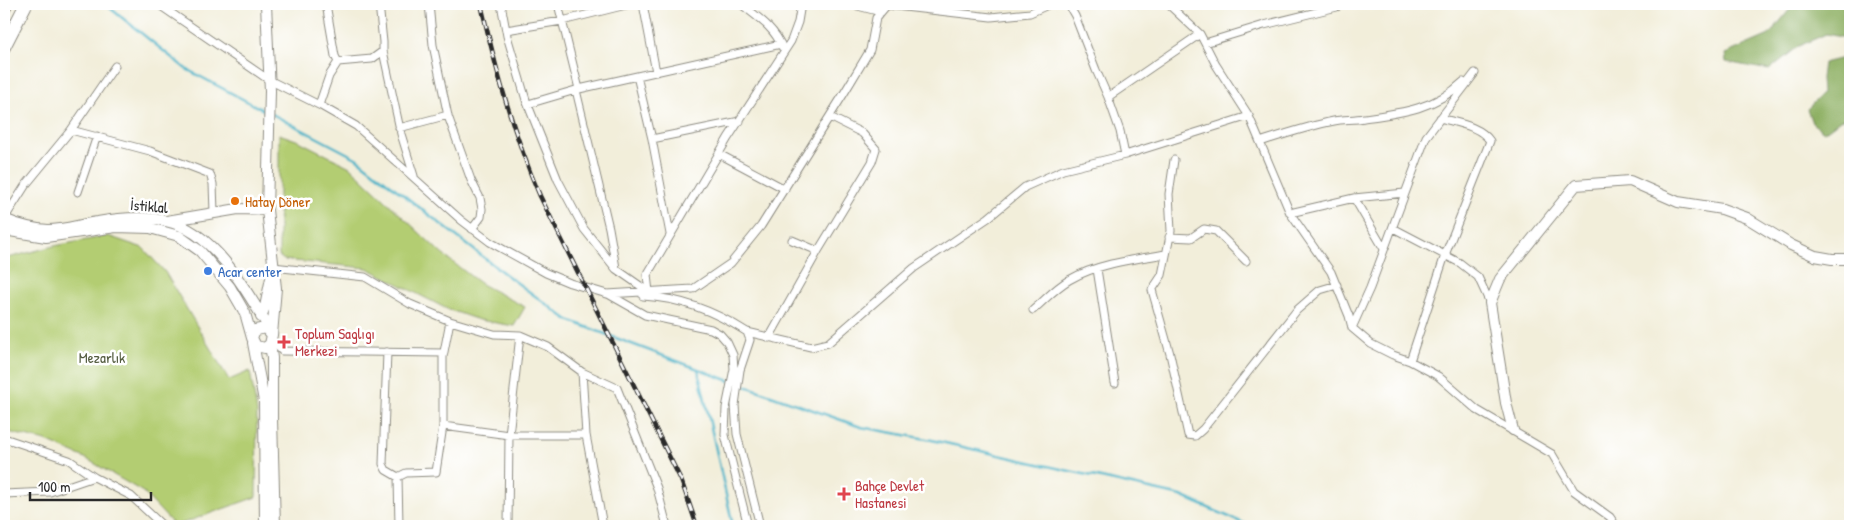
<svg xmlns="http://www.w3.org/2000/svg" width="1854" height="530" font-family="'Patrick Hand',sans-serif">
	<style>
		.green { fill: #b3cd72; stroke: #6f7c4e }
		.forest { fill: #8eb064; stroke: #5c6e48 }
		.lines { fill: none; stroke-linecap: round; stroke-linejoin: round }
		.stream { stroke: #4ab3c8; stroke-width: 2.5 }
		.street-casing { stroke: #8e8c82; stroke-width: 9 }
		.secondary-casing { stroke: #8e8c82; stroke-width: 12 }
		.highway-casing { stroke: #8e8c82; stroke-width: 14 }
		.street { stroke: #fff; stroke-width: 7 }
		.secondary { stroke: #fff; stroke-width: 10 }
		.highway { stroke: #fff; stroke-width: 12 }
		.rail-casing { stroke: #2b2b2b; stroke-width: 4.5 }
		.rail { stroke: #fff; stroke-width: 2.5; stroke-dasharray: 8; stroke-linecap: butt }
		.food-dot { fill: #e8710a; stroke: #fff; stroke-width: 2 }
		.shop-dot { fill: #3f7fe0; stroke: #fff; stroke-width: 2 }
		.health-dot { fill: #e0444e; stroke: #fff; stroke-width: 2 }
		.labels { text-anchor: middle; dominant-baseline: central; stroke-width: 5; stroke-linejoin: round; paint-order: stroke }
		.food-label { font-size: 15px; fill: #c56008; stroke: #fff; text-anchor: start }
		.street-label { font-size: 15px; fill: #2b2b2b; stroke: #fff }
		.shop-label { font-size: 15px; fill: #366cbe; stroke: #fff; text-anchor: start }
		.health-label { font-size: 15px; fill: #be3a42; stroke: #fff; text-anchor: start }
		.park-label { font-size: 15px; fill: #545c40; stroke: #fff }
	</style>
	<rect width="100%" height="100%" fill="#fff"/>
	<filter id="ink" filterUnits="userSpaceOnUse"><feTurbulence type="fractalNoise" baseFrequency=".02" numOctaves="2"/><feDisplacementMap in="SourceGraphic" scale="10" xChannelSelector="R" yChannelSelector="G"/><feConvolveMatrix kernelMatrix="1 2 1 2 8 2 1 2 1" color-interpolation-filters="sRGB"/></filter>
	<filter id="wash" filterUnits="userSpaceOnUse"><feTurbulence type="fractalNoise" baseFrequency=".0096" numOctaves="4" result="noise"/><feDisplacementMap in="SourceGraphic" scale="20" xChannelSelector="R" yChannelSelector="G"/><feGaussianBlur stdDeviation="1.12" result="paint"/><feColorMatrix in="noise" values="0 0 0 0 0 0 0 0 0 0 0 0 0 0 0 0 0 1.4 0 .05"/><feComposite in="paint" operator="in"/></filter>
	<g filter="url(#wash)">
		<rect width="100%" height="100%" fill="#f2eeda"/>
		<!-- green -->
		<path class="green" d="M 279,134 L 299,141 L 350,167 L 442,254 L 481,284 L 525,307 L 514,326 L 479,320 L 447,309 L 367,268 L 284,260 L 279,256 Z
			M 108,236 L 143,248 L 165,272 L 229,380 L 250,371 L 257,412 L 256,497 L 175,526 L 143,492 L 85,458 L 46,441 L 4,431 L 4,259 L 54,246 Z"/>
		<!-- forest -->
		<path class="forest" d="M 1794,4 L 1850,4 L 1850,45 L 1846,38 L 1826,34 L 1799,46 L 1769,70 L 1726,62 L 1725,54 L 1769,35 Z
			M 1850,53 L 1850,116 L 1840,120 L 1824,132 L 1812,123 L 1807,109 L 1822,94 L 1821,78 L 1823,63 L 1843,58 Z"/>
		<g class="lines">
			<!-- stream -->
			<path class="stream" d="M 105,4 L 186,69 L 267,112
				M 272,114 L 356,158 L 505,274 L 568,320 L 730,381
				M 698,369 L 733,526
				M 740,384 L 861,427 L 932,440 L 1181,496 L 1250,526"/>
		</g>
	</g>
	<g filter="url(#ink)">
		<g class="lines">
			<defs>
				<path id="street" d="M 158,4 L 269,80 L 321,106 L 356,126 L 461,220 L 490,242 L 546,273 L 570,283 L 607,294 L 693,289 L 731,263 L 761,226 L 843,95 L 870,50 L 876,18 L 887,5 L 991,17 L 1030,13 L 1050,4
					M 326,4 L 335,56 L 338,62
					M 429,4 L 433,45 L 448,116 L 471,180 L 480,198 L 482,209 L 481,217 L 472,229
					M 501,4 L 507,36 L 526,100 L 558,180 L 584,229 L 616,269 L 649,292
					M 558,4 L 579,89
					M 643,4 L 656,72
					M 741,4 C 757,17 774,27 782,47
					M 850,4 L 881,12 L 880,4
					M 1068,4 L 1075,16 L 1096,70 L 1108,97 L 1120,131 L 1125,155
					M 1168,4 L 1200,34 L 1216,65 L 1249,116 L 1290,213 L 1331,272 L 1349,316 L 1352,328 L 1371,344 L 1393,355 L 1410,361 L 1438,376 L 1477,410 L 1552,454 L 1574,491 L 1610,517 L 1616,526
					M 940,11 L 941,4
					M 506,30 L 562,21 L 630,4
					M 1205,43 L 1264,25 L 1337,7 L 1338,4
					M 383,51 L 401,134 L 414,176
					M 637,76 L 652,139
					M 576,90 L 609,228 L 616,268
					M 1108,97 L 1200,34
					M 528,104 L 579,89 L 781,44
					M 319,105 L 329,76 L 338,62 L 372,59 L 383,51 L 383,42 L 379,4
					M 399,128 L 448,115
					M 71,130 L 115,66
					M 1260,142 C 1285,134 1309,126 1334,121 C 1344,119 1354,120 1364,118 C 1401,113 1435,109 1463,82
					M 719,154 L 785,189
					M 1174,160 L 1169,194 L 1171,231 L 1162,275 L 1152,290 L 1170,354 L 1188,435 L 1195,436 L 1203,429 L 1297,310 L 1320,290 L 1337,285
					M 78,192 L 97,136
					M 1354,198 L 1384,249
					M 1290,213 L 1354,198 L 1405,193
					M 4,219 L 25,186 L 71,130 L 150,151 L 210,174 L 213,184 L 214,212
					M 1393,228 L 1460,263 L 1478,277 L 1490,303
					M 670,234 L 652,139 L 740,121
					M 1169,237 L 1191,238 L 1204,229 L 1216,231 L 1246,261
					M 792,240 L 818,251
					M 273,267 L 365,277 L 410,304 L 450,321 L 494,334 L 520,335 L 548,347 L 582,372 L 586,435 L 603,526
					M 1097,269 L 1115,383
					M 649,292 L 647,275 L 728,138 L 791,41 L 798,22 L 801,4
					M 608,294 L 645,315 L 711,329 L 720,334 L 727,342 L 733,355 L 734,369 L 726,408 L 725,435 L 748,526
					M 643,296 C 680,298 716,312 747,332 L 750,340 L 740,370 L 735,405 L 737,434 L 760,526
					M 1033,310 C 1045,300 1055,288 1069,280 C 1096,264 1135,259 1166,254
					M 1352,328 L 1370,288 L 1426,137 L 1475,73
					M 747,332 L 811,347 L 828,343 L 914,268 L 988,218 L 1025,187 L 1063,170 L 1125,155 L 1249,116
					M 769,338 L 818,251 L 872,162 L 876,149 L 862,133 L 830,117
					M 272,341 L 282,351 L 444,353
					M 387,352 L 383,464 L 386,470 L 398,477
					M 1410,361 L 1445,255 L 1490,141 C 1480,126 1457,123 1440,118
					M 582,372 L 617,388 L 657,488 L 667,526
					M 443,426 L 443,357 L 450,321
					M 4,438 L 69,460 L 94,477 L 131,496 L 163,526
					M 4,494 L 50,492 L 94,477
					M 271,525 L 288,526
					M 399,526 L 398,477 L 406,473 L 436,472 L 443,426 L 509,435 L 586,435
					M 508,526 L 509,435 L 520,335"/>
				<path id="secondary" d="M 266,4 L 270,91 L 267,210 L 276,288 L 272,335
					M 4,219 C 18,225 33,229 48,230 C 64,230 82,224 98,222 C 120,218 144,216 166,221 C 214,230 249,294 271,332
					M 167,221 L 238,209 L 267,210
					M 4,230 L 46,237 L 116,227 L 150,228 L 179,236 L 200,251 L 230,287 L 245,313 L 252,338
					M 261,317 L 265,307 L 271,278
					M 253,343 L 264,401 L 265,526
					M 270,344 L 265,348 L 256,346 L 252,338 L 255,330 L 266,328 L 272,335 L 270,344 L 272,358 L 272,419 L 275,526
					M 1513,430 L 1506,403 L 1490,303 L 1500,279 L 1576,185 L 1630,181 L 1678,202 L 1722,209 L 1747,218 L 1791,245 L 1815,256 L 1832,259 L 1850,259"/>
				<path id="highway" d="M 4,8 L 6,4
					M 4,47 L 26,4"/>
			</defs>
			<!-- street casing -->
			<use href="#street" class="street-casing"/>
			<!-- secondary casing -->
			<use href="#secondary" class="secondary-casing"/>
			<!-- highway casing -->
			<use href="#highway" class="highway-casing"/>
			<!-- street -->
			<use href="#street" class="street"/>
			<!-- secondary -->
			<use href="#secondary" class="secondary"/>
			<!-- highway -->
			<use href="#highway" class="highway"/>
			<defs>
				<path id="rail" d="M 481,4 C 496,70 513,134 540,196 L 681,480 L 697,526"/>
			</defs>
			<!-- rail casing -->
			<use href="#rail" class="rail-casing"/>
			<!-- rail -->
			<use href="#rail" class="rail"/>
		</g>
	</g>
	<!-- markers -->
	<circle class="food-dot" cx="235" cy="201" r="5"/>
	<circle class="shop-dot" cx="208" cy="271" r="5"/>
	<g class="health-dot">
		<path d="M281.5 334.5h5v5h5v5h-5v5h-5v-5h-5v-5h5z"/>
		<path d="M841.5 486.5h5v5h5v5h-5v5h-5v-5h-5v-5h5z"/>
	</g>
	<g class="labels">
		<!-- food labels -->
		<g class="food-label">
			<text x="245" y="201">Hatay Döner</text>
		</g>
		<!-- street labels -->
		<g class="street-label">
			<text transform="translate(149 206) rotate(5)">İstiklal</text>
		</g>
		<!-- shop labels -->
		<g class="shop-label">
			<text x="218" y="271">Acar center</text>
		</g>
		<!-- health labels -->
		<g class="health-label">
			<text x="295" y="333">Toplum Saglıgı<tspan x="295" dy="17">Merkezi</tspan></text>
			<text x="855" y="485">Bahçe Devlet<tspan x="855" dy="17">Hastanesi</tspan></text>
		</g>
		<!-- park labels -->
		<g class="park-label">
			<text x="102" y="357">Mezarlık</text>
		</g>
	</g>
	<!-- margin -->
	<rect width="1854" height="530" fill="none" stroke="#fff" stroke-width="20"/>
	<!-- scale -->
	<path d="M30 492v8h121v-8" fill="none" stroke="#2b2b2b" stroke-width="2.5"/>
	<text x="38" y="492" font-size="15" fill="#2b2b2b" stroke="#ffffff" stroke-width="4" paint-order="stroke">100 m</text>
</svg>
